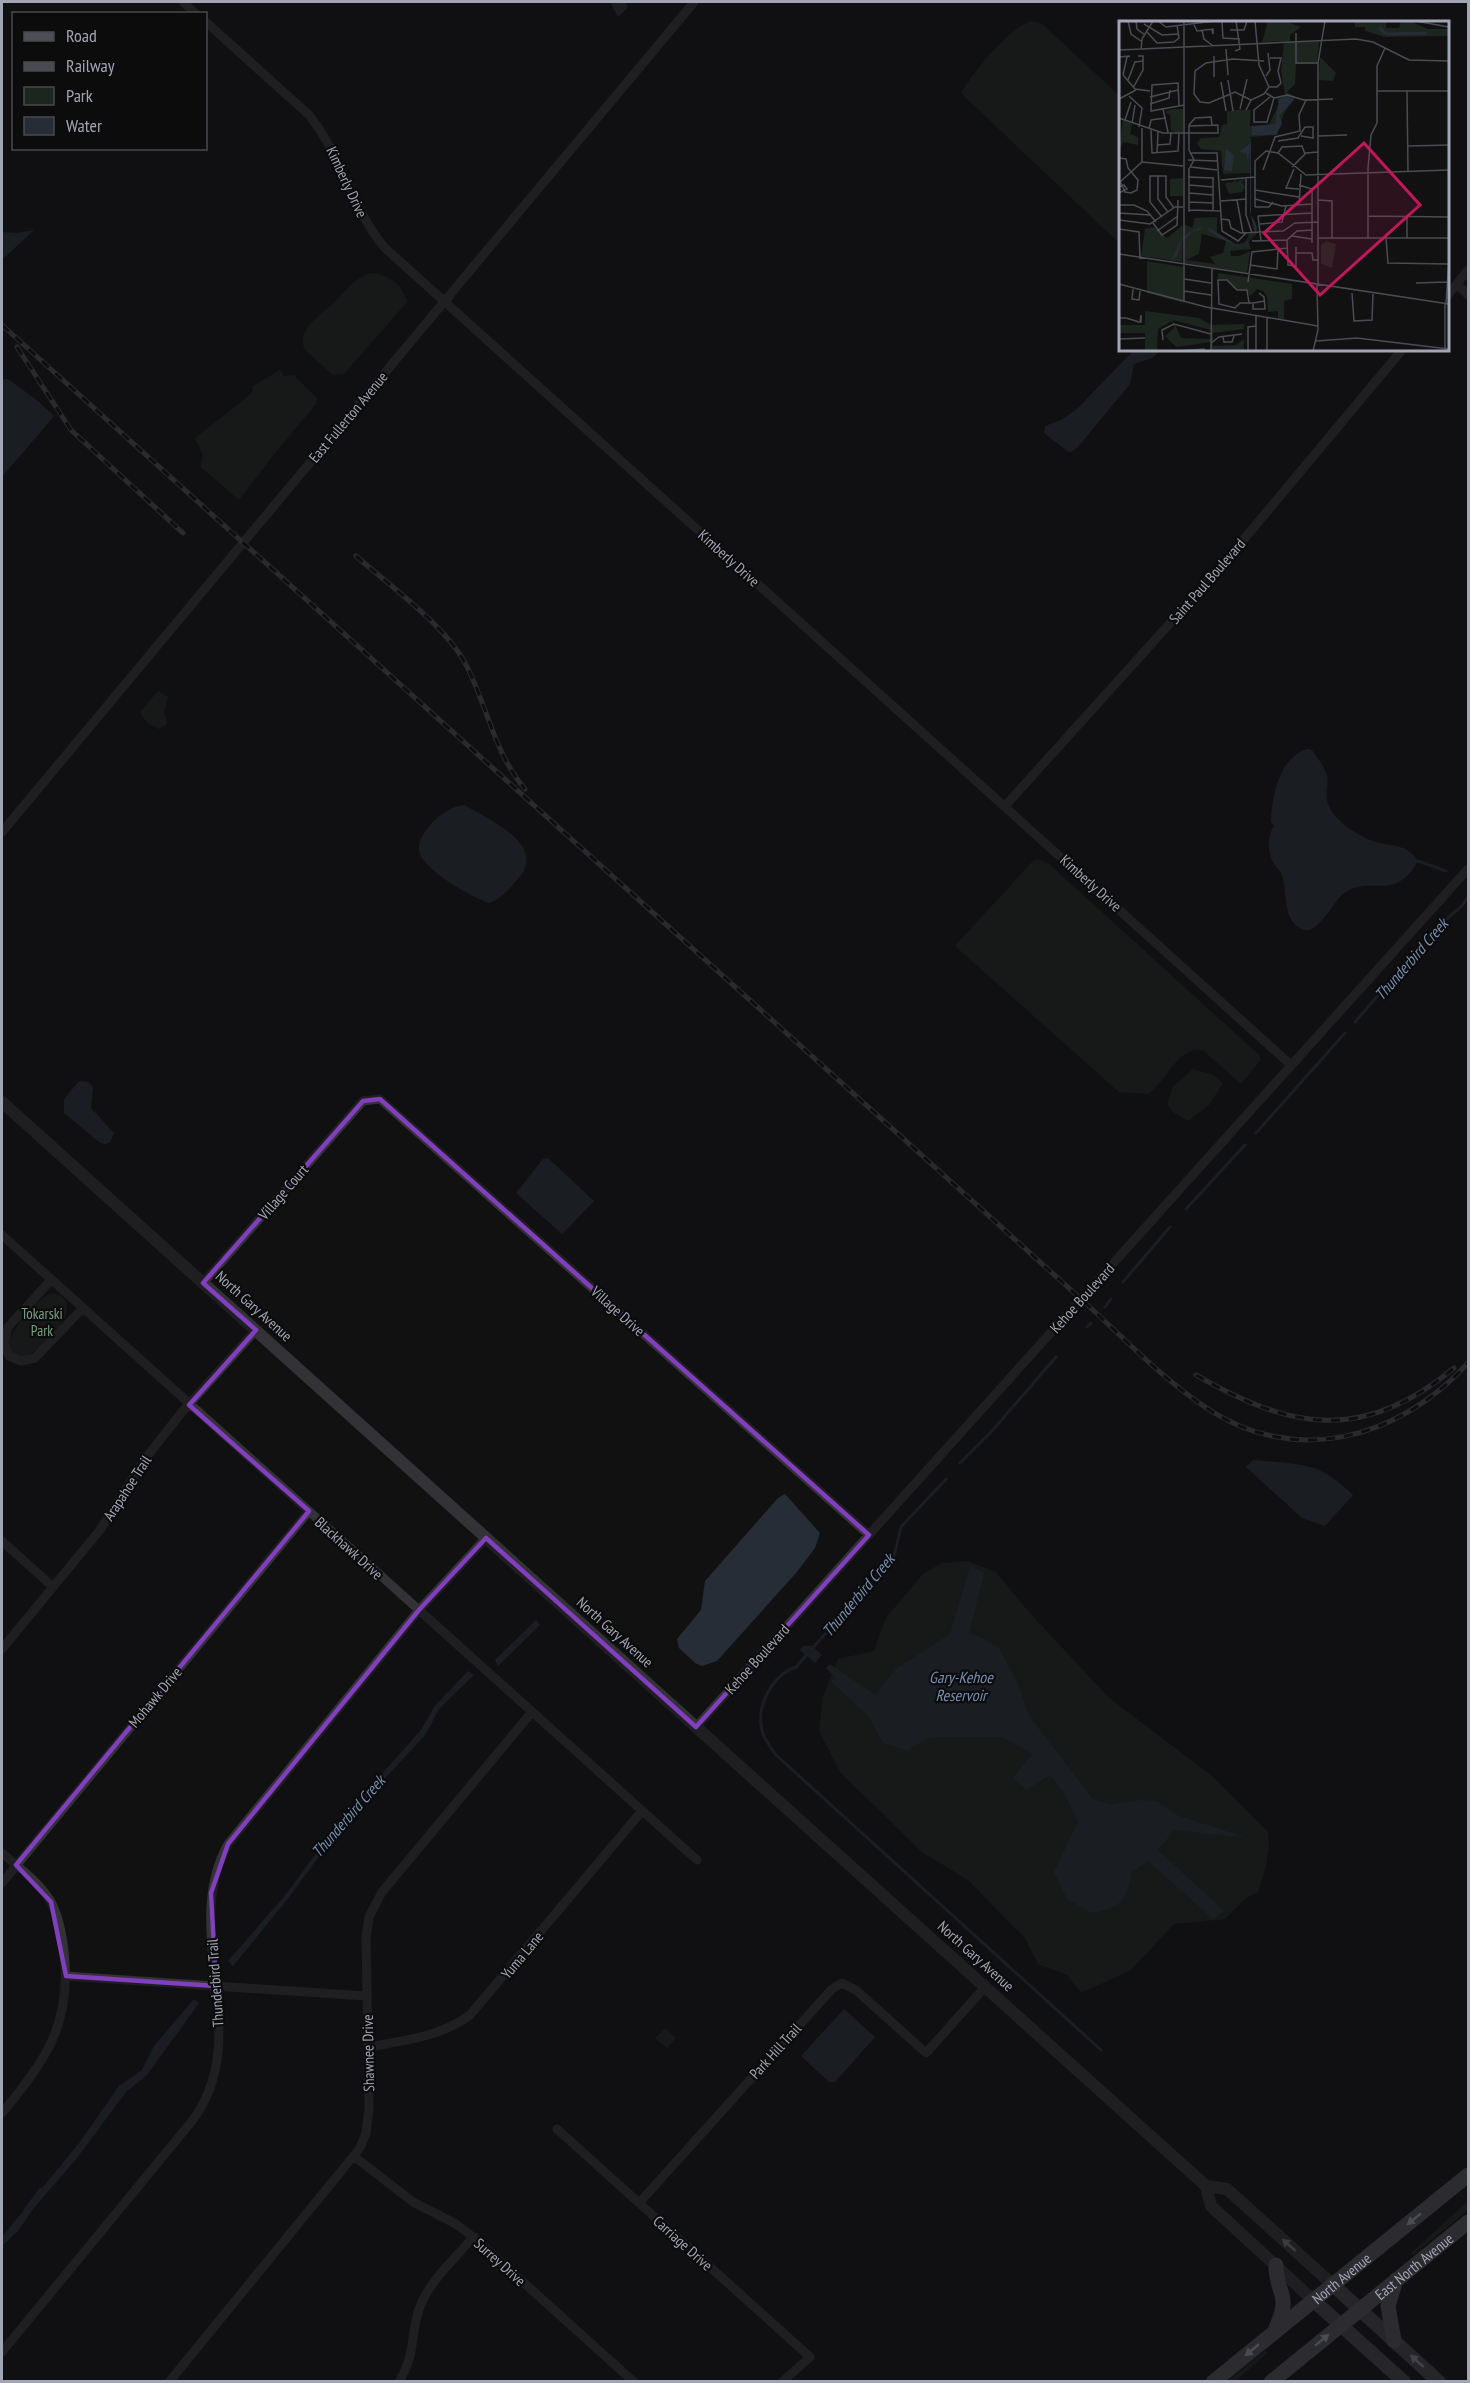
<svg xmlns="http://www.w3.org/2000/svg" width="1470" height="2383" font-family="'PT Sans Narrow',sans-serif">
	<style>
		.green { fill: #1d251f }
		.water { fill: #272d36 }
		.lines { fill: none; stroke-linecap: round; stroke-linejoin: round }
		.stream { stroke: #272d36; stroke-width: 3 }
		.minor { stroke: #323237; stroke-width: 9 }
		.tertiary { stroke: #323237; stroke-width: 12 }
		.secondary { stroke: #404047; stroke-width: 14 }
		.primary { stroke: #4e4e56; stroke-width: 15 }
		.rail-casing { stroke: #494950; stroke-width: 5 }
		.rail { stroke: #0c0c0d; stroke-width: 3; stroke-dasharray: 9; stroke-linecap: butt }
		.oneway { fill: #9094a1 }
		.oneway2 { fill: #6f717c }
		.oneway3 { fill: #7f828e }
		.marked { fill: none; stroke: #813ebd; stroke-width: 4.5; stroke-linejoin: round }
		.labels { text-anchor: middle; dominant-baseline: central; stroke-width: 4.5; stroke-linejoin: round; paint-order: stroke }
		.street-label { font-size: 15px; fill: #a1a5b4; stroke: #0c0c0d }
		.park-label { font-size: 15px; fill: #77a07f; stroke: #0c0c0d }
		.water-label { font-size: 16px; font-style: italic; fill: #768eb1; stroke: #0c0c0d }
		.inset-river { fill: none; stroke: #272d36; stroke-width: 3 }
		.inset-road { fill: none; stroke: #4b4c53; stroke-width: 1.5 }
		.view { fill: #c2185b; fill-opacity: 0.15; stroke: #c2185b; stroke-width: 3 }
		.inset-edge { fill: none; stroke: #a1a5b4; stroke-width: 3 }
	</style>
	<rect width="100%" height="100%" fill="#111112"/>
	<!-- green -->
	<path class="green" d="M 1031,21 L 1042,24 L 1120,96 L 1120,244 L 961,93 C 976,69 1006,31 1031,21 Z
		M 370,273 C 390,276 401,282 407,302 L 344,374 L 333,375 L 306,351 C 293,333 322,313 334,303 C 346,291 353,279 370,273 Z
		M 280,370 L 284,376 L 294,375 L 317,398 L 316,404 L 279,448 L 239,500 L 201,467 L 203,455 L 195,438 L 246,398 L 252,392 L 253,386 Z
		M 158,691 L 168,697 L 164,712 L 167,724 L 159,729 L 147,723 L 140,712 Z
		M 1038,859 L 1049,864 L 1259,1055 L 1261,1059 L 1241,1084 L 1204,1051 C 1179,1044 1167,1080 1149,1094 L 1119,1092 L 955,946 L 1032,862 Z
		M 1193,1069 L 1213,1075 L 1223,1083 L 1209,1105 L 1188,1121 L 1174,1113 L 1167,1104 L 1173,1087 Z
		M 53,1293 C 92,1303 40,1353 24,1357 L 12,1353 L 8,1345 C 11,1330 38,1296 53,1293 Z
		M 967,1561 L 996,1572 L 1027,1610 L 1108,1697 L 1212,1776 L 1268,1832 L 1269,1845 L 1266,1866 L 1258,1892 L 1246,1898 L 1225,1919 L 1174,1924 L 1131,1970 L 1081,1993 L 1067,1975 L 1038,1964 L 1025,1938 L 968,1880 L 922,1852 L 840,1772 L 819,1731 L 823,1696 L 838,1659 L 874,1651 L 886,1618 L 923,1574 L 942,1563 Z
		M 665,2028 L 676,2038 L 667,2048 L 655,2038 Z
		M 1468,2201 L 1468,2210 L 1413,2255 L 1411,2253 Z
		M 1265,2351 L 1267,2353 L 1236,2381 L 1228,2381 Z"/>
	<!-- water -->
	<path class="water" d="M 610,2 L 625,2 L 628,7 L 618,17 Z
		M 34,230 L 2,260 L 2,232 L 17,233 Z
		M 1134,350 L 1161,350 L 1152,358 L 1134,364 L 1130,384 L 1077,448 L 1071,452 L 1067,451 L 1044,433 L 1045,426 L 1061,420 L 1077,409 Z
		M 3,379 L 8,379 L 38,401 L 54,416 L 2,477 Z
		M 1307,749 L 1312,750 C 1316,757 1322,763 1325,770 C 1333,787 1316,798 1340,821 C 1348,829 1362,837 1372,841 C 1390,847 1407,843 1418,861 C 1394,902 1374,876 1347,891 C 1335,897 1320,933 1305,930 C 1281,924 1288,890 1282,875 C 1281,870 1276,868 1274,864 C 1267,852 1267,836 1274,826 L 1271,822 C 1272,796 1279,758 1307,749 Z
		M 465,805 C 490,821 548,844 518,879 C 509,889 502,898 489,903 C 471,897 423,870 419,851 C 417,841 427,828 433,822 C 442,813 453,806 465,805 Z
		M 79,1081 L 88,1082 L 93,1087 L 91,1108 L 114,1133 L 110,1142 L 105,1144 L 99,1142 L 64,1113 L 64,1099 Z
		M 548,1158 L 594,1201 L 562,1234 L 516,1193 L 543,1159 Z
		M 1253,1460 C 1300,1465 1317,1460 1353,1495 L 1325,1526 L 1302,1518 L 1246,1467 Z
		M 785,1494 L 820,1533 L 815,1548 L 796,1573 L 717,1661 L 702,1666 L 695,1663 L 679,1648 L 677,1639 L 701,1610 L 705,1581 L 778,1498 Z
		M 970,1566 L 984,1573 L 969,1634 L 979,1636 L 999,1648 L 1017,1682 L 1029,1716 L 1093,1799 L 1110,1805 L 1140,1800 L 1156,1801 L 1179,1816 L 1248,1838 L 1174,1830 L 1158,1850 L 1224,1911 L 1213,1919 L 1148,1861 L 1131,1873 C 1127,1901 1120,1908 1092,1913 L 1067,1899 L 1054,1872 L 1078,1822 L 1063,1791 L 1050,1775 L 1026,1790 L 1013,1778 L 1032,1754 L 1002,1737 L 931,1737 L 907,1750 L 883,1743 L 868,1715 L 831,1682 L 835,1677 L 826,1668 L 830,1664 L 875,1695 L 896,1669 L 950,1634 Z
		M 536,1620 L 540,1625 L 498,1666 L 495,1660 Z
		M 803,1646 L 812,1646 L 822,1655 L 815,1663 L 800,1650 Z
		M 468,1671 L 474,1675 L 439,1709 L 426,1734 L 343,1824 L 290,1896 L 233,1966 L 228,1961 L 287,1893 L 338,1823 L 421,1730 L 434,1707 Z
		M 194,1999 L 199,2003 L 147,2075 L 126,2092 L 77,2158 L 33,2209 L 18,2231 L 2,2246 L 2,2237 L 80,2142 L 119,2086 L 142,2070 L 154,2046 Z
		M 844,2009 L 875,2037 L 835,2082 L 829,2082 L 801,2056 Z"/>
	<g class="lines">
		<!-- stream -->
		<path class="stream" d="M 1418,861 L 1446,871
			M 1355,1022 L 1408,961 C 1415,958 1431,939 1432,931 L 1462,906 L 1468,897
			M 1256,1133 L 1345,1033
			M 1186,1209 L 1245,1145
			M 1123,1282 L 1170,1227
			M 1105,1307 L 1111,1299
			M 1087,1327 L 1091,1323
			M 960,1463 L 992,1431 L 1056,1357
			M 946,1479 L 901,1527 L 894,1556 L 796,1667 C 772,1675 756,1706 762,1730 C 764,1740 771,1747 776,1755 L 1101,2050
			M 25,2210 L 41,2189"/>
		<!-- minor -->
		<path class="minor" d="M 183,2 L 196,14
			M 206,22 L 309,115 C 342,156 350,205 384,247 L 1291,1065
			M 1457,284 L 1468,295
			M 1448,295 L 1468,270
			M 1005,806 L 1219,569 L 1402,350
			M 2,832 L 694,2
			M 2,1235 L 697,1860
			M 51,1280 L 8,1327 L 4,1344 L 9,1356 L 21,1361 L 35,1358 L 83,1308
			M 203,1283 L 363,1101 L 380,1099 L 869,1535
			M 2,1541 L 53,1587
			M 2,1649 L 100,1530 L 145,1459 L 182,1412 L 256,1330
			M 696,1727 L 1468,869
			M 2,1853 C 18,1867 40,1882 51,1902 C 59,1917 62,1934 64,1951 C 72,2025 46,2059 2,2113
			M 2,1883 L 309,1511
			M 66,1976 L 366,1996
			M 369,2047 C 406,2040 440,2037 470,2015 L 642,1811
			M 557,2129 L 810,2357 L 782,2382
			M 355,2157 L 413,2202 L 456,2224 L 473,2237 L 634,2382
			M 639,2203 L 832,1989 L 842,1983 L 856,1990 L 926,2053 L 985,1987
			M 2,2352 L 192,2121 C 256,2036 179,1933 228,1844 L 419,1610 L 486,1538
			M 169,2382 L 360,2148 L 366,2133 L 369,2109 L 366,1937 L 369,1917 L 382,1892 L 532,1712
			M 399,2382 C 416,2354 410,2336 419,2309 C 429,2281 454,2260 473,2237"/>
		<!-- tertiary -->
		<path class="tertiary" d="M 2,1102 L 1196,2177 L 1206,2186 L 1211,2206 L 1313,2300
			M 1206,2186 L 1227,2189 L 1332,2284"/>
		<!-- secondary -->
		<path class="secondary" d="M 1332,2284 L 1439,2382
			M 1313,2300 L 1404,2382"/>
		<!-- primary -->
		<g class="primary">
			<path d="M 1276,2265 C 1276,2296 1292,2292 1276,2328"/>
			<path d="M 1394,2341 L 1388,2306 L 1396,2280"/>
			<path id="s1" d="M 1213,2382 L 1468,2175"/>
			<path id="s2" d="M 1271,2382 L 1468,2222"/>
		</g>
		<defs>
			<path id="rail" d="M 2,325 L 1081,1299 C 1121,1335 1160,1377 1205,1407 C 1295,1468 1399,1439 1468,1363
				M 17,347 L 71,430 L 183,533
				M 356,556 C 389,585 443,624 464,661 C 487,703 493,752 525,789
				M 1196,1375 C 1291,1430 1364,1443 1454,1368"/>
		</defs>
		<!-- rail casing -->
		<use href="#rail" class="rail-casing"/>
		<!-- rail -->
		<use href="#rail" class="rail"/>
	</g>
	<!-- one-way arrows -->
	<defs><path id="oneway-solid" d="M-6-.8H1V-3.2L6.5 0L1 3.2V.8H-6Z" transform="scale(1.5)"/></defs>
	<g class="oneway">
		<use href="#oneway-solid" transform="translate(1414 2219) rotate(141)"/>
		<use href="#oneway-solid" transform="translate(1322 2340) rotate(-39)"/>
		<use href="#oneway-solid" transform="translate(1252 2350) rotate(140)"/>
	</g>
	<use class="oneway2" href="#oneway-solid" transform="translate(1289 2245) rotate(-138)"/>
	<use class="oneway3" href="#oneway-solid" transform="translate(1417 2361) rotate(-138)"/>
	<!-- marked area -->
	<path d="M0 0H1470V2383H0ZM 380,1099 L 869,1535 L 696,1727 L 486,1538 L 419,1610 L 228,1844 L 211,1893 L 216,1986 L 66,1976 L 51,1902 L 16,1865 L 309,1511 L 189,1405 L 256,1330 L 203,1283 L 363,1101 Z" fill="#111112" fill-opacity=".55" fill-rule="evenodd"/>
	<path class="marked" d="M 380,1099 L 869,1535 L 696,1727 L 486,1538 L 419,1610 L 228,1844 L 211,1893 L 216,1986 L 66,1976 L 51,1902 L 16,1865 L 309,1511 L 189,1405 L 256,1330 L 203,1283 L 363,1101 Z"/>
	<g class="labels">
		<!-- street labels -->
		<g class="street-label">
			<text transform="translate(347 182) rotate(65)">Kimberly Drive</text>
			<text transform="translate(348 417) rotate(-50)">East Fullerton Avenue</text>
			<text transform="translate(729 558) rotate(42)">Kimberly Drive</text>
			<text transform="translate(1207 581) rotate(-49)">Saint Paul Boulevard</text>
			<text transform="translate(1091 883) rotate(42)">Kimberly Drive</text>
			<text transform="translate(283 1192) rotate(-49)">Village Court</text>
			<text transform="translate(1082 1298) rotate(-48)">Kehoe Boulevard</text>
			<text transform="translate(254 1306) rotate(42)">North Gary Avenue</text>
			<text transform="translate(618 1311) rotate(42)">Village Drive</text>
			<text transform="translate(127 1488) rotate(-57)">Arapahoe Trail</text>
			<text transform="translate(349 1548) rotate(42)">Blackhawk Drive</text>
			<text transform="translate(615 1632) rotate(42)">North Gary Avenue</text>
			<text transform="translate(757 1659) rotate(-48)">Kehoe Boulevard</text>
			<text transform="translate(155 1697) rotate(-50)">Mohawk Drive</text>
			<text transform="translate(522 1955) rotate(-50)">Yuma Lane</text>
			<text transform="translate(976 1956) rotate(42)">North Gary Avenue</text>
			<text transform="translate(215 1983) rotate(-94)">Thunderbird Trail</text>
			<text transform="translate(775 2051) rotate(-48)">Park Hill Trail</text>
			<text transform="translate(368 2053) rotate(-91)">Shawnee Drive</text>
			<text transform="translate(683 2243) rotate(42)">Carriage Drive</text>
			<text transform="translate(500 2262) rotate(42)">Surrey Drive</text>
			<text stroke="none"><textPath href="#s2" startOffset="184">East North Avenue</textPath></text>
			<text stroke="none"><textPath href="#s1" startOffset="165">North Avenue</textPath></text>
		</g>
		<!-- park labels -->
		<g class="park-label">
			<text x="42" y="1313">Tokarski<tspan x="42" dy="17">Park</tspan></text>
		</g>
		<!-- water labels -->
		<g class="water-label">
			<text transform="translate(1411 959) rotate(-49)">Thunderbird Creek</text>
			<text transform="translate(858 1595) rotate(-50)">Thunderbird Creek</text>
			<text x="961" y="1677">Gary-Kehoe<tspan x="961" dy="18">Reservoir</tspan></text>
			<text transform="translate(348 1816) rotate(-49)">Thunderbird Creek</text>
		</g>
	</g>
	<!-- overview -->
	<g transform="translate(1119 21)">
		<rect width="330" height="330" fill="#111112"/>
		<path d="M 149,0 L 165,0 L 182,6 L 171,14 L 171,20 L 143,21 ZM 236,0 L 267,0 L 267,7 L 280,7 L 282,0 L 291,0 L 309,8 L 330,8 L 330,15 L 266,16 L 246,10 L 246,6 L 236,6 ZM 165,21 L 200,21 L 198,42 L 177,43 L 176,63 L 168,71 L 177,76 L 165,92 L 158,114 L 131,116 L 131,152 L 104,153 L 102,130 L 82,128 L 78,122 L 82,117 L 100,116 L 103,104 L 108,103 L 108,91 L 114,89 L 132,89 L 131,105 L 150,104 L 160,83 L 158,77 L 166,74 L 162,50 ZM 201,36 L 217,52 L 214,60 L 200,59 ZM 53,88 L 64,88 L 64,113 L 52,110 L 51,94 L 46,91 ZM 4,98 L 13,103 L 11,113 L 19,116 L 19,124 L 4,121 L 0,130 ZM 64,157 L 64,175 L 51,175 L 51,158 ZM 115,157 L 117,161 L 126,157 L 123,161 L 126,166 L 123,171 L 110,173 L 106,162 L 115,161 ZM 98,196 L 98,214 L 116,223 L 125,222 L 130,215 L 128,213 L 137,212 L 129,219 L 132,228 L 111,230 L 112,235 L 120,235 L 131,230 L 128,252 L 66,242 L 65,203 L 73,207 L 76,197 ZM 83,213 L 107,220 L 104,232 L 91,236 L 96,243 L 67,239 L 80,233 ZM 64,204 L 63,241 L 22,235 L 26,208 L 35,206 L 48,217 ZM 207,220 L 217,223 L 213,247 L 202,243 L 202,224 ZM 28,240 L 64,246 L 65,282 L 28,272 ZM 99,252 L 173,263 L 173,278 L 165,280 L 165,298 L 159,298 L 159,290 L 149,291 L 148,275 L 144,270 L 138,268 L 131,275 L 128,269 L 118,268 L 108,259 L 99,258 ZM 26,290 L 80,297 L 92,304 L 125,303 L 125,308 L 94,312 L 94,325 L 117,324 L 125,318 L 125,330 L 92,330 L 92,321 L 57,326 L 46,315 L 55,307 L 53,300 L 39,308 L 38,330 L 26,330 L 26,312 L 0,312 L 0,304 L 26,304 ZM 54,299 L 92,309 L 92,318 L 62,317 Z" fill="#1d251f" fill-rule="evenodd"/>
		<path d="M 167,75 L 175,79 L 160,94 L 163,103 L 157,114 L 133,114 L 133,105 L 156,103 L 160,78 ZM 132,114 L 132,194 L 136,201 L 138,207 L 168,206 L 138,207 L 137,213 L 127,223 L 125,224 L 124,224 L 120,225 L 116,224 L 101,217 L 90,210 L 89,206 L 84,206 L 79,210 L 74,210 L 68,217 L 63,218 L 58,235 L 52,240 L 63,217 L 74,209 L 83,206 L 89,206 L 118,224 L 125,224 L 136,213 L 131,190 L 131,125 L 129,142 L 127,132 L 120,131 L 131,123 ZM 107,128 L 115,134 L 113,150 L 105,149 Z" fill="#272d36"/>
		<path class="inset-river" d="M 260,6 L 267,13 L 308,12"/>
		<path class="inset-road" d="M 9,0 L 12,13 L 22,20M 17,0 L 18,8 L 26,14M 39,0 L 47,6 L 96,0M 296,0 L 330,6M 103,1 L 104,17 L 121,18M 74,2 L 78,10 L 94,8 L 94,13 L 93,9M 25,3 L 43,14 L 60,13M 83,9 L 85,18 L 93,24M 111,9 L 125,9 L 128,0M 28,11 L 38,22 L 55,21 L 60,17 L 58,4M 177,12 L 177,42 L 199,42M 107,28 L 109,54M 0,29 L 237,18 L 254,21 L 290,39 L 330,40M 22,29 L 23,18 L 34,0M 116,30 L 121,28 L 117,0M 0,54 L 0,36 L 11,35 L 8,36M 4,54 L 16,68 L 31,70M 4,54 L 8,36M 147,55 L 151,49 L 149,32M 95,56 L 95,35M 9,59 L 16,41 L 24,40M 109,59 L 114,90M 102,61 L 107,90M 150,66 L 158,66 L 162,62 L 159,50 L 162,37 L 151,37M 14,67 L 24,49 L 24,35 L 19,35M 258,70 L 330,70M 288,70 L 289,150M 147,72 L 155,77 L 168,74 L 185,79 L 214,78M 10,75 L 23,87 L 20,106M 31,76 L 59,69M 151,76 L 135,89 L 135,101 L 148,101 L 155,77M 0,78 L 17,69M 132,79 L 116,71 L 90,82 L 81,81 L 75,73 L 76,50 L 87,42 L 114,38 L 145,40M 31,83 L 50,77 L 51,69M 60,84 L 59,62 L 33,64 L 32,90 L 65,84M 44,88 L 49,111M 121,88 L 128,58M 127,89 L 132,79 L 145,73 L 150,66 L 140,44 L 136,0M 0,97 L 44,112 L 99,112 L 99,104 L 70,105M 6,99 L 12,81M 13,103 L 16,84M 30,108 L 32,99 L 47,97M 32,109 L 33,132 L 59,130 L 60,113M 182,115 L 194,117 L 194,106 L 186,106M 199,115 L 228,114M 159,120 L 179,117 L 186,106M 38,124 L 51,123 L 52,111M 289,125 L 330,124M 38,132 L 39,111M 72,132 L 98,132 L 103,210 L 119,220 L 127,212M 159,132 L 163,126 L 183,125 L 186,133M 0,137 L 7,138 L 9,147 L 19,159 L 18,169 L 12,172 L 6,171 L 2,162M 69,139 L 98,140M 23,141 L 23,107M 72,146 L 98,149M 173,146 L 187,132 L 199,131M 175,148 L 167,167 L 180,168M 144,149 L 156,116 L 181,110 L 180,94 L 187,79M 39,155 L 39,178 L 49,191M 69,156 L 95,157M 127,156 L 127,194 L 133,212M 94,157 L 94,190M 102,159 L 136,156M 0,162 L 23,141 L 64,145M 70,164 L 94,166M 180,164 L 193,168 L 193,222M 0,166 L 5,164 L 8,168 L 0,172M 136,169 L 180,176M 70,172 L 94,174M 136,178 L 163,185 L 193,183M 118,179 L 124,212M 199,179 L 213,180 L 213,217M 102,180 L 127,178M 70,181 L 94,182M 180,184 L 182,153M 136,186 L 136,140 L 147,130 L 159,132 L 187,154 L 330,149M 136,186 L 150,186 L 154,181M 70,189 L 102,190M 70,191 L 70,148 L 75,139 L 70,129 L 70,104 L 76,97 L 92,96 L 93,104M 0,192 L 32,194M 288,194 L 288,217M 0,195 L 0,184 L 15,184 L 28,190 L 37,201M 139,195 L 193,192M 139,195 L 142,220M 249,195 L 330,196M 43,196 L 31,181 L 31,155 L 47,155 L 47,176 L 55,187M 102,198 L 110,199 L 112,207 L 122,212 L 164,210 L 176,202 L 199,201M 0,199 L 31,203 L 56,186 L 64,186M 34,202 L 43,214 L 58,204 L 59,179M 141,203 L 163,201 L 167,185M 0,208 L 20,211 L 21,238M 38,210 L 59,195M 173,215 L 193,218M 199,217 L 330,217M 249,217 L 249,147 L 252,114 L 258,102 L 258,45 L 266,27M 267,217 L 269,242 L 329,243M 168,219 L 169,244 L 177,245 L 177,226M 133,220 L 168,219 L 178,210 L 193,209M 177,232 L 193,232 L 194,239 L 199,239M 0,233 L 330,283M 131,244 L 158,248 L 159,229M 65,258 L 92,262M 129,261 L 133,231 L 169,227M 297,262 L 328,261M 0,263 L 87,286 L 199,305M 199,265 L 199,42 L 206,0M 14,268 L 13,278 L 20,279 L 21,270M 65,270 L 92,274M 233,272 L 235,300 L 253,299 L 254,273M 65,281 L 65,0M 130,282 L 128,269 L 118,269 L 108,259 L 99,259 L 100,283 L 116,287 L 121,282 L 134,282 L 146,280M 327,282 L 330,239M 134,283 L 134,288 L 146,288 L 145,276 L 140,272M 137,295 L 137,330M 0,297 L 7,297 L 17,300 L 19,301 L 22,301 L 22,294 L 21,301M 104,316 L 105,321 L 113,321 L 115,315M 0,318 L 26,317M 44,319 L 43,309 L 55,303 L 92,313M 197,320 L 238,317 L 330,328M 92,322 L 100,316 L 123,313M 57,330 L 86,328M 92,330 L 93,248M 129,330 L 129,306 L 137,305M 148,330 L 148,297M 194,330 L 199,309 L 198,264M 326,330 L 326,283"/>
		<path class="view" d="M 245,122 L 301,184 L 201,274 L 145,212 Z"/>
		<rect width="330" height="330" class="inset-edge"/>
	</g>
	<!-- border -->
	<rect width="1470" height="2383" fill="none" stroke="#a1a5b4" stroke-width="6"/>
	<!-- legend -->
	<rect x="12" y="12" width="195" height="138" fill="#0c0c0d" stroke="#484950" stroke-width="1.5"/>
	<rect x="24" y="32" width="30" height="9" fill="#4e4e56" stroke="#484950" stroke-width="1.5"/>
	<text x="66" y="42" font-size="18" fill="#a1a5b4">Road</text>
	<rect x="24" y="62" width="30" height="9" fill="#494950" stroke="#484950" stroke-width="1.5"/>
	<text x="66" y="72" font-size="18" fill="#a1a5b4">Railway</text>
	<rect x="24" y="87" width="30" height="18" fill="#1d251f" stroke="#484950" stroke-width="1.5"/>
	<text x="66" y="102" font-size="18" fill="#a1a5b4">Park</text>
	<rect x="24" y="117" width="30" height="18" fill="#272d36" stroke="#484950" stroke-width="1.5"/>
	<text x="66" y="132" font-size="18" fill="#a1a5b4">Water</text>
</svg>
